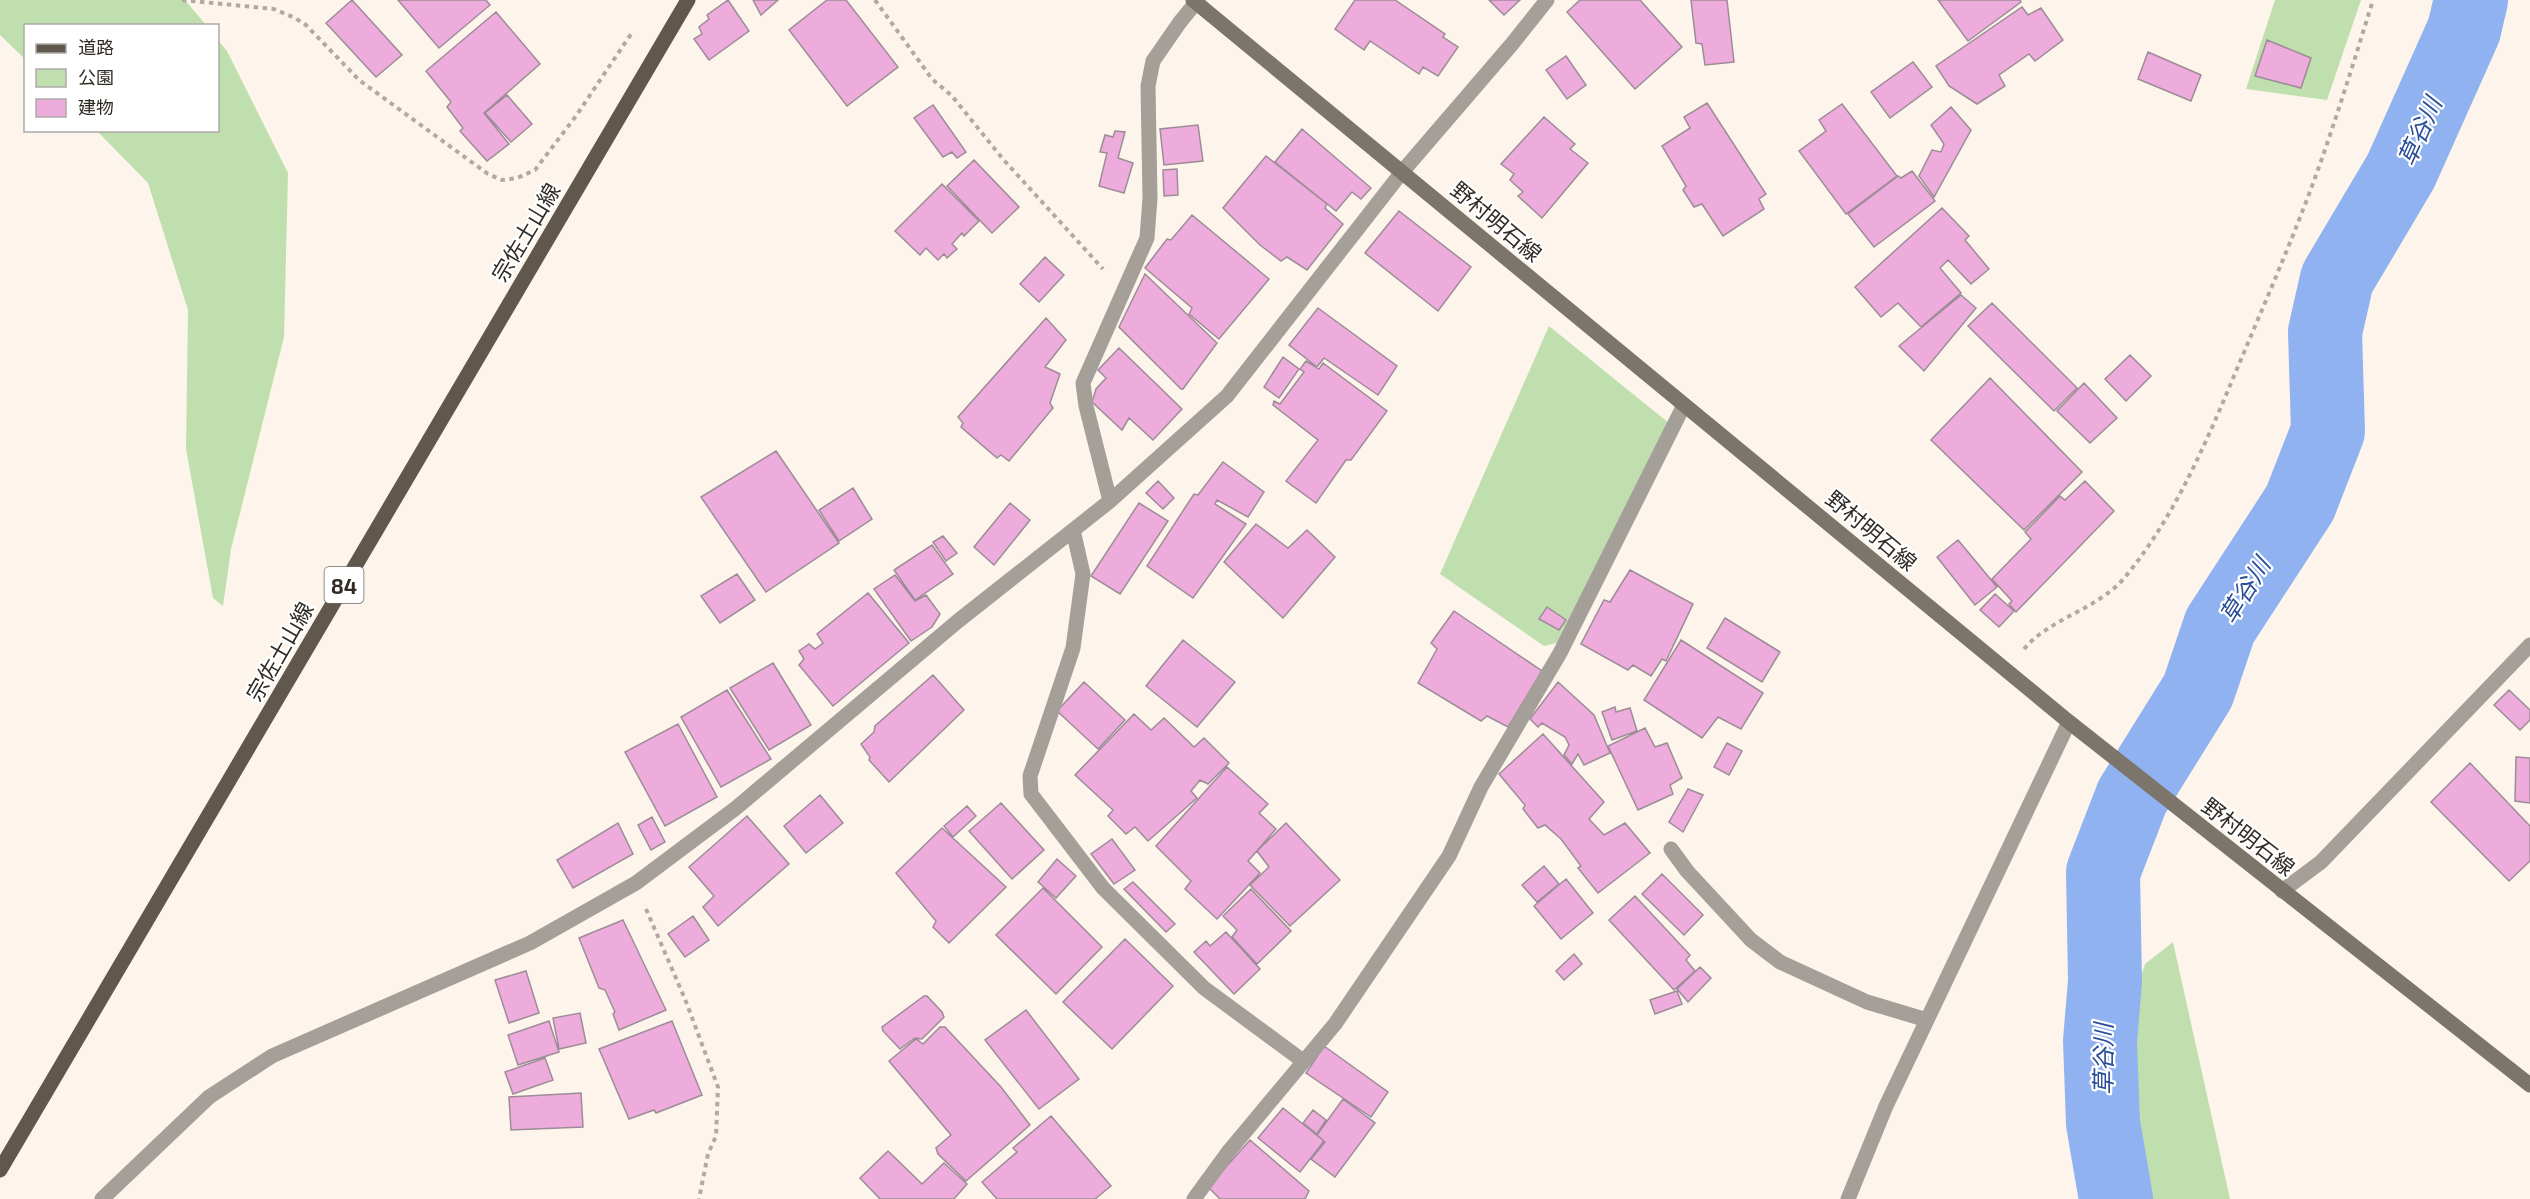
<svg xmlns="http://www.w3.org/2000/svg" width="2530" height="1199" font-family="'Exo 2','Noto Sans JP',sans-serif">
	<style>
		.green { fill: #c0dfae }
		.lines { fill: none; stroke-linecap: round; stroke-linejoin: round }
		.river { stroke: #90b2f0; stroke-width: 74 }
		.building { fill: #edacdb; stroke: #9d8c98; stroke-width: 1.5 }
		.path { stroke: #b1aaa1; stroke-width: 4; stroke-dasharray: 4.5 4.5; stroke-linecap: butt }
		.street { stroke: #a49f98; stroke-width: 15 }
		.secondary { stroke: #7c756b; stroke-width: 15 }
		.primary { stroke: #60584c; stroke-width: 15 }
		.labels { text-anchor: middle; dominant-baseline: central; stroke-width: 4.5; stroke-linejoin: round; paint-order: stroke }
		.shield { fill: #fff; stroke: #6e6b66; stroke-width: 1.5 }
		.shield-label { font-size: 21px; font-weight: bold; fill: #302b25 }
		.street-label { font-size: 22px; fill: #302b25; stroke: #fff }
		.water-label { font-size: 24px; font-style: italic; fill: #284d96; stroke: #fff }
	</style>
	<rect width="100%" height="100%" fill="#fdf5eb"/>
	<!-- green -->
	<path class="green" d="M 0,0 L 185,0 L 206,25 L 26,26 L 25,59 L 0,35 Z
		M 2275,0 L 2361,0 L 2327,100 L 2246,89 Z
		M 218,40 L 227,51 L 288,173 L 284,337 L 231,549 L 223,606 L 213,598 L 186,449 L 188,310 L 148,183 L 97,131 L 218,130 Z
		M 1549,326 L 1670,424 L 1557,643 L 1544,646 L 1440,574 Z
		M 2173,942 L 2230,1199 L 2143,1199 L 2116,1055 L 2145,964 Z"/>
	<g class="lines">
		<!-- river -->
		<path class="river" d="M 2116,1199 L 2103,1123 L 2100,1041 L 2105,981 L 2103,872 L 2132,797 L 2198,691 L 2220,626 L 2300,503 L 2328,431 L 2325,332 L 2337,279 L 2401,171 L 2464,30 L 2471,0"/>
	</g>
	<!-- building -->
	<path class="building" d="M 352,0 L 402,55 L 376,77 L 326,23 Z
		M 398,0 L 486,0 L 490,5 L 439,48 Z
		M 728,0 L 749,31 L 709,60 L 694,39 L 702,34 L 699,27 L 709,19 L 707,15 Z
		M 753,0 L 778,0 L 761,15 Z
		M 827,0 L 846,0 L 898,67 L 847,106 L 789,30 Z
		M 1355,0 L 1395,0 L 1445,34 L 1443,37 L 1458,47 L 1438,76 L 1423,67 L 1419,74 L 1370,41 L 1364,50 L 1335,29 Z
		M 1489,0 L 1520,0 L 1504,15 Z
		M 1580,0 L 1640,0 L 1682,47 L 1635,89 L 1567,12 Z
		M 1691,0 L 1727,0 L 1734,62 L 1705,65 L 1702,44 L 1696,43 Z
		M 1938,0 L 2020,0 L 2021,2 L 1968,41 Z
		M 2022,7 L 2028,15 L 2041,8 L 2063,40 L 2035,61 L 2029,54 L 1999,75 L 2005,86 L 1977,104 L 1949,86 L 1936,66 Z
		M 496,12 L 540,64 L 484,113 L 509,144 L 487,161 L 460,131 L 463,128 L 447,107 L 451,102 L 426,71 Z
		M 2267,40 L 2311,58 L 2301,88 L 2255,76 Z
		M 2148,52 L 2201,75 L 2191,101 L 2138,79 Z
		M 1566,56 L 1586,85 L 1567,99 L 1546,70 Z
		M 1913,62 L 1932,87 L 1890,118 L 1871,92 Z
		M 507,95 L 532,124 L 511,142 L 485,113 Z
		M 1707,103 L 1766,194 L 1759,199 L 1764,209 L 1723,236 L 1702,204 L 1694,207 L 1683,190 L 1686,186 L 1662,146 L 1690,128 L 1684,117 Z
		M 1842,104 L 1897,176 L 1846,214 L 1799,151 L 1826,131 L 1819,120 Z
		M 933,105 L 966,152 L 957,158 L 952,152 L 943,157 L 914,118 Z
		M 1951,107 L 1971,130 L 1934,197 L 1919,176 L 1932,150 L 1941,152 L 1944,144 L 1931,125 Z
		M 1544,117 L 1575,144 L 1570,149 L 1588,163 L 1542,218 L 1518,196 L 1523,192 L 1510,180 L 1514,174 L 1501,164 Z
		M 1198,125 L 1203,161 L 1164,165 L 1160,129 Z
		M 1302,129 L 1371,188 L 1361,199 L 1352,192 L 1336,211 L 1275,162 Z
		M 1115,131 L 1125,132 L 1118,158 L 1133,163 L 1124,193 L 1099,186 L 1107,153 L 1100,152 L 1105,135 L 1113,137 Z
		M 1266,156 L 1327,204 L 1325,208 L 1343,224 L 1307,270 L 1287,257 L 1281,261 L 1260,245 L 1223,208 Z
		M 974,160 L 1019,207 L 992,233 L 947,186 Z
		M 1177,169 L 1178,195 L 1164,196 L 1163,170 Z
		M 1912,171 L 1935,201 L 1874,247 L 1848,214 L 1898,176 L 1901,178 Z
		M 942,184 L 979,221 L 964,236 L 962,233 L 952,244 L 957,249 L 947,258 L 944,254 L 938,260 L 926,248 L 920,255 L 895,231 Z
		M 1942,208 L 1969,236 L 1965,240 L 1989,269 L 1971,284 L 1948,260 L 1940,268 L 1961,293 L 1921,327 L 1898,303 L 1881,317 L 1855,287 Z
		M 1399,211 L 1471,267 L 1438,311 L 1365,253 Z
		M 1192,215 L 1269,279 L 1219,339 L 1189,314 L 1192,308 L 1145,268 L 1167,239 L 1171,240 Z
		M 1045,257 L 1064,275 L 1039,302 L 1020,284 Z
		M 1145,274 L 1217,343 L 1183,389 L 1181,389 L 1119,327 Z
		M 1961,295 L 1976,308 L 1924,371 L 1899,346 Z
		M 1992,303 L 2077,388 L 2054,411 L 1968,326 Z
		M 1318,308 L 1397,366 L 1378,395 L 1324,358 L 1317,367 L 1289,345 Z
		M 1046,318 L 1066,340 L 1045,367 L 1060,374 L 1050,403 L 1053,408 L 1009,461 L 1001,455 L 997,458 L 961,427 L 963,423 L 958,417 Z
		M 1119,348 L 1182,409 L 1153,440 L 1129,418 L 1122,430 L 1092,402 L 1096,389 L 1106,378 L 1098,370 Z
		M 2130,355 L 2151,376 L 2126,401 L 2105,379 Z
		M 1283,357 L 1299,369 L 1279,398 L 1264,387 Z
		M 1306,361 L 1319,369 L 1323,363 L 1387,411 L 1351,460 L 1346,460 L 1316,503 L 1286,481 L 1318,440 L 1273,405 L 1274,401 L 1280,404 L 1304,372 L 1300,369 Z
		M 1990,378 L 2082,472 L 2024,530 L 1931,440 Z
		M 2084,383 L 2117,418 L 2090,443 L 2057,411 Z
		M 776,451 L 839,543 L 766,592 L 701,497 Z
		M 1223,462 L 1264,492 L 1248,517 L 1217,500 L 1215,504 L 1246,524 L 1193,598 L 1147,566 L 1194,494 L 1198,495 Z
		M 1158,481 L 1174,498 L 1163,509 L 1146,493 Z
		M 2085,481 L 2114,511 L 2016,612 L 2009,604 L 2012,601 L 1992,579 L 2031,539 L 2025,532 L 2060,496 L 2065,500 Z
		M 853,488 L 872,519 L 839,541 L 819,510 Z
		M 1010,503 L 1030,520 L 994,565 L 974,547 Z
		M 1139,503 L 1168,521 L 1120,594 L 1091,576 Z
		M 1256,524 L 1288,548 L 1307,530 L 1335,557 L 1283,618 L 1224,562 Z
		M 943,536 L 957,553 L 946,561 L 933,542 Z
		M 1958,540 L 1997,587 L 1975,605 L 1937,557 Z
		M 932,545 L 953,574 L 915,600 L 894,570 Z
		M 1630,570 L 1693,604 L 1666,661 L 1662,659 L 1651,676 L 1633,665 L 1628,670 L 1581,644 L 1604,600 L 1610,602 Z
		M 737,574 L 755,600 L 720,623 L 701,596 Z
		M 895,575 L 915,601 L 926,595 L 940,614 L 932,627 L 911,641 L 874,589 Z
		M 868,593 L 909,643 L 833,706 L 799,665 L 804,659 L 799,651 L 809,644 L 815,649 L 823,643 L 817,634 Z
		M 1995,594 L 2014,611 L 1999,627 L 1980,610 Z
		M 1547,607 L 1566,620 L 1559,630 L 1539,619 Z
		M 1454,611 L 1542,671 L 1508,727 L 1487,716 L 1481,721 L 1418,683 L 1437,649 L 1431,643 Z
		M 1725,618 L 1780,652 L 1762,682 L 1707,648 Z
		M 1183,640 L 1235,682 L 1197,727 L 1146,686 Z
		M 1681,640 L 1763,693 L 1741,729 L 1718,717 L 1702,738 L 1644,700 Z
		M 773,663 L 811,725 L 769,750 L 730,688 Z
		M 933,675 L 964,710 L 889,782 L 869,760 L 870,757 L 861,744 L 874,732 L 875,726 Z
		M 1084,682 L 1125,720 L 1098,749 L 1057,711 Z
		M 1558,682 L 1594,715 L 1610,753 L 1584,765 L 1578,754 L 1572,764 L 1564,755 L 1569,745 L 1565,737 L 1542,723 L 1538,727 L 1530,719 Z
		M 727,690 L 771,759 L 721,787 L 681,717 Z
		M 2509,690 L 2530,710 L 2530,720 L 2520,730 L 2494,705 Z
		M 1615,707 L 1616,712 L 1630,708 L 1637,731 L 1612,740 L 1602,712 Z
		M 1134,714 L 1151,730 L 1164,718 L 1194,747 L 1204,738 L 1229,763 L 1208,784 L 1200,780 L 1191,791 L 1197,798 L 1148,841 L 1135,827 L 1126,834 L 1108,816 L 1113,810 L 1075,775 Z
		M 678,724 L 717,797 L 665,826 L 625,752 Z
		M 1645,728 L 1655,747 L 1667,743 L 1682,778 L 1670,785 L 1673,794 L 1638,810 L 1608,746 Z
		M 1543,734 L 1604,802 L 1589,819 L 1604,835 L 1625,823 L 1650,853 L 1598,893 L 1578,868 L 1581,866 L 1561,839 L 1545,825 L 1538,828 L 1523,809 L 1525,805 L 1499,774 Z
		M 1727,743 L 1742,751 L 1729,775 L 1714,767 Z
		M 2516,757 L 2530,758 L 2530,803 L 2515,801 Z
		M 2470,763 L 2530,826 L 2530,861 L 2509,881 L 2431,802 Z
		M 1227,767 L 1268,804 L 1259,813 L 1276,829 L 1248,861 L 1260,873 L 1217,919 L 1185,889 L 1191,881 L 1156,846 Z
		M 1688,789 L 1703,795 L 1683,832 L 1669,822 Z
		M 820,795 L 843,823 L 806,853 L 784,826 Z
		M 1001,803 L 1044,850 L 1012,879 L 969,831 Z
		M 967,806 L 976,816 L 953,837 L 944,826 Z
		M 747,816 L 789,864 L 718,926 L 703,907 L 714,896 L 689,867 Z
		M 652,817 L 665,842 L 651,850 L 638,825 Z
		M 618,823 L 633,854 L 573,888 L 557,860 Z
		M 1286,823 L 1340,880 L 1290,926 L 1250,885 L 1269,867 L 1257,851 Z
		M 942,828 L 1006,887 L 949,943 L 933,927 L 936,921 L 896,873 Z
		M 1112,839 L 1135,870 L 1114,884 L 1091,854 Z
		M 1057,859 L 1076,876 L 1056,898 L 1038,882 Z
		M 1544,866 L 1559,884 L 1537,902 L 1522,885 Z
		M 1662,874 L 1703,915 L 1684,935 L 1642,894 Z
		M 1566,879 L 1593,913 L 1561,939 L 1534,906 Z
		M 1133,882 L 1175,924 L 1166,932 L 1124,889 Z
		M 1043,888 L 1102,947 L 1056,994 L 996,935 Z
		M 1251,889 L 1291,931 L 1257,964 L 1232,937 L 1237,930 L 1223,916 Z
		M 1635,896 L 1690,955 L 1686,960 L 1695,971 L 1674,990 L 1609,920 Z
		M 693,916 L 709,940 L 685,957 L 668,934 Z
		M 623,920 L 666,1010 L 619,1030 L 613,1014 L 615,1012 L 605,990 L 599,988 L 579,938 Z
		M 1226,932 L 1260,969 L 1234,994 L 1194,952 L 1206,941 L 1210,946 Z
		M 1125,939 L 1173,986 L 1112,1049 L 1063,1002 Z
		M 1574,954 L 1582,964 L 1564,980 L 1556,971 Z
		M 1700,967 L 1711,978 L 1688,1002 L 1677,989 Z
		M 526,971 L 539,1013 L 509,1023 L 495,980 Z
		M 1677,991 L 1682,1004 L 1655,1014 L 1650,1000 Z
		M 924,996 L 927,996 L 942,1012 L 944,1017 L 922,1039 L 915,1038 L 900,1049 L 883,1031 L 882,1027 Z
		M 1026,1010 L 1079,1079 L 1039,1109 L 985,1040 Z
		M 580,1013 L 586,1043 L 559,1049 L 553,1018 Z
		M 549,1021 L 559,1052 L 518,1065 L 508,1035 Z
		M 672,1021 L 702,1095 L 656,1113 L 654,1110 L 629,1119 L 599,1049 Z
		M 940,1027 L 945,1027 L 1001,1087 L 1030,1125 L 966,1181 L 938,1154 L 936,1148 L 951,1135 L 889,1061 L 916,1039 L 923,1044 Z
		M 1324,1046 L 1388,1092 L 1371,1117 L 1306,1073 Z
		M 545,1058 L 553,1080 L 513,1094 L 505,1072 Z
		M 581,1093 L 583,1127 L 511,1130 L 509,1097 Z
		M 1343,1099 L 1375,1123 L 1335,1177 L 1311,1159 L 1325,1142 L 1317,1135 Z
		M 1283,1108 L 1324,1141 L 1300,1172 L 1258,1138 Z
		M 1313,1110 L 1326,1120 L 1317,1134 L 1303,1123 Z
		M 1051,1116 L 1111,1186 L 1095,1199 L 997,1199 L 982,1182 L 1017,1152 L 1013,1148 Z
		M 1250,1140 L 1309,1191 L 1305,1199 L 1220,1199 L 1208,1187 Z
		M 888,1151 L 922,1184 L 944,1163 L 967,1184 L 954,1199 L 880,1199 L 860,1178 Z"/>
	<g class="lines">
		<!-- path -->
		<path class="path" d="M 182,0 L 274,9 L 295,18 L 306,25 L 359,80 L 488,174 L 502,180 L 517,178 L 535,170 L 576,116 L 631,34
			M 875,0 L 932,79 L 952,96 L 1002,158 L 1103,269
			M 2024,649 C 2051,617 2098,610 2126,576 C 2179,511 2210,433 2242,357 C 2269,293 2297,229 2320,164 C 2339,110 2356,55 2373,0
			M 646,909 L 685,999 L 718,1087 L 716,1136 L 708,1154 L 699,1199"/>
		<!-- street -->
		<path class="street" d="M 1110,501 L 1086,406 L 1083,383 L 1147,238 L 1150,198 L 1148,86 L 1153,61 L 1180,22 L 1198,0
			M 1073,530 L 1083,574 L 1073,648 L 1030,776 L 1031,794 L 1103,888 L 1204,988 L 1303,1061
			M 1671,849 L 1687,871 L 1751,940 L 1780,962 L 1867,1002 L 1927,1020
			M 2282,891 L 2321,862 L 2530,645
			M 102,1199 L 209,1097 L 272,1056 L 530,943 L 636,883 L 736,808 L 958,621 L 1110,501 L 1227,396 L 1402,172 L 1512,44 L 1547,0
			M 1194,1199 L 1229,1151 L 1335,1024 L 1449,856 L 1481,787 L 1560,653 L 1684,405
			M 1848,1199 L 1886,1106 L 2069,722"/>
		<!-- secondary -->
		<path class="secondary" d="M 1193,0 L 2069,722 L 2530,1085"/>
		<!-- primary -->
		<path class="primary" d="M 0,1170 L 688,0"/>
	</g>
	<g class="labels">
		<!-- shield labels -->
		<rect class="shield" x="324.5" y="567" width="39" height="36" rx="4.5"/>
		<g class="shield-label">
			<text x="344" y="585">84</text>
		</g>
		<!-- street labels -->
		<g class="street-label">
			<text transform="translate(1497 221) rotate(40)">野村明石線</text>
			<text transform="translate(525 232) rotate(-59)">宗佐土山線</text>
			<text transform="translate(1872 530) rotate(40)">野村明石線</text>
			<text transform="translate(279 651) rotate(-60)">宗佐土山線</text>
			<text transform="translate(2249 836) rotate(38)">野村明石線</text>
		</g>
		<!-- water labels -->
		<g class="water-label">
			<text transform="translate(2419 131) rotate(-66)">草谷川</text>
			<text transform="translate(2244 590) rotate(-58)">草谷川</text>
			<text transform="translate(2102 1059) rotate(-90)">草谷川</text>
		</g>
	</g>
	<!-- legend -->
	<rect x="24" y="24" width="195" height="108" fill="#ffffff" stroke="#acaaa8" stroke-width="1.5"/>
	<rect x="36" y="44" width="30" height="9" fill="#60584c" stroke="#acaaa8" stroke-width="1.5"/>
	<text x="78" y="54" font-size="18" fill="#302b25">道路</text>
	<rect x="36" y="69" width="30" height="18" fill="#c0dfae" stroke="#acaaa8" stroke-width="1.5"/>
	<text x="78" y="84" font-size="18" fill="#302b25">公園</text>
	<rect x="36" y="99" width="30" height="18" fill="#edacdb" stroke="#acaaa8" stroke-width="1.5"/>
	<text x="78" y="114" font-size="18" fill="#302b25">建物</text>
</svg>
